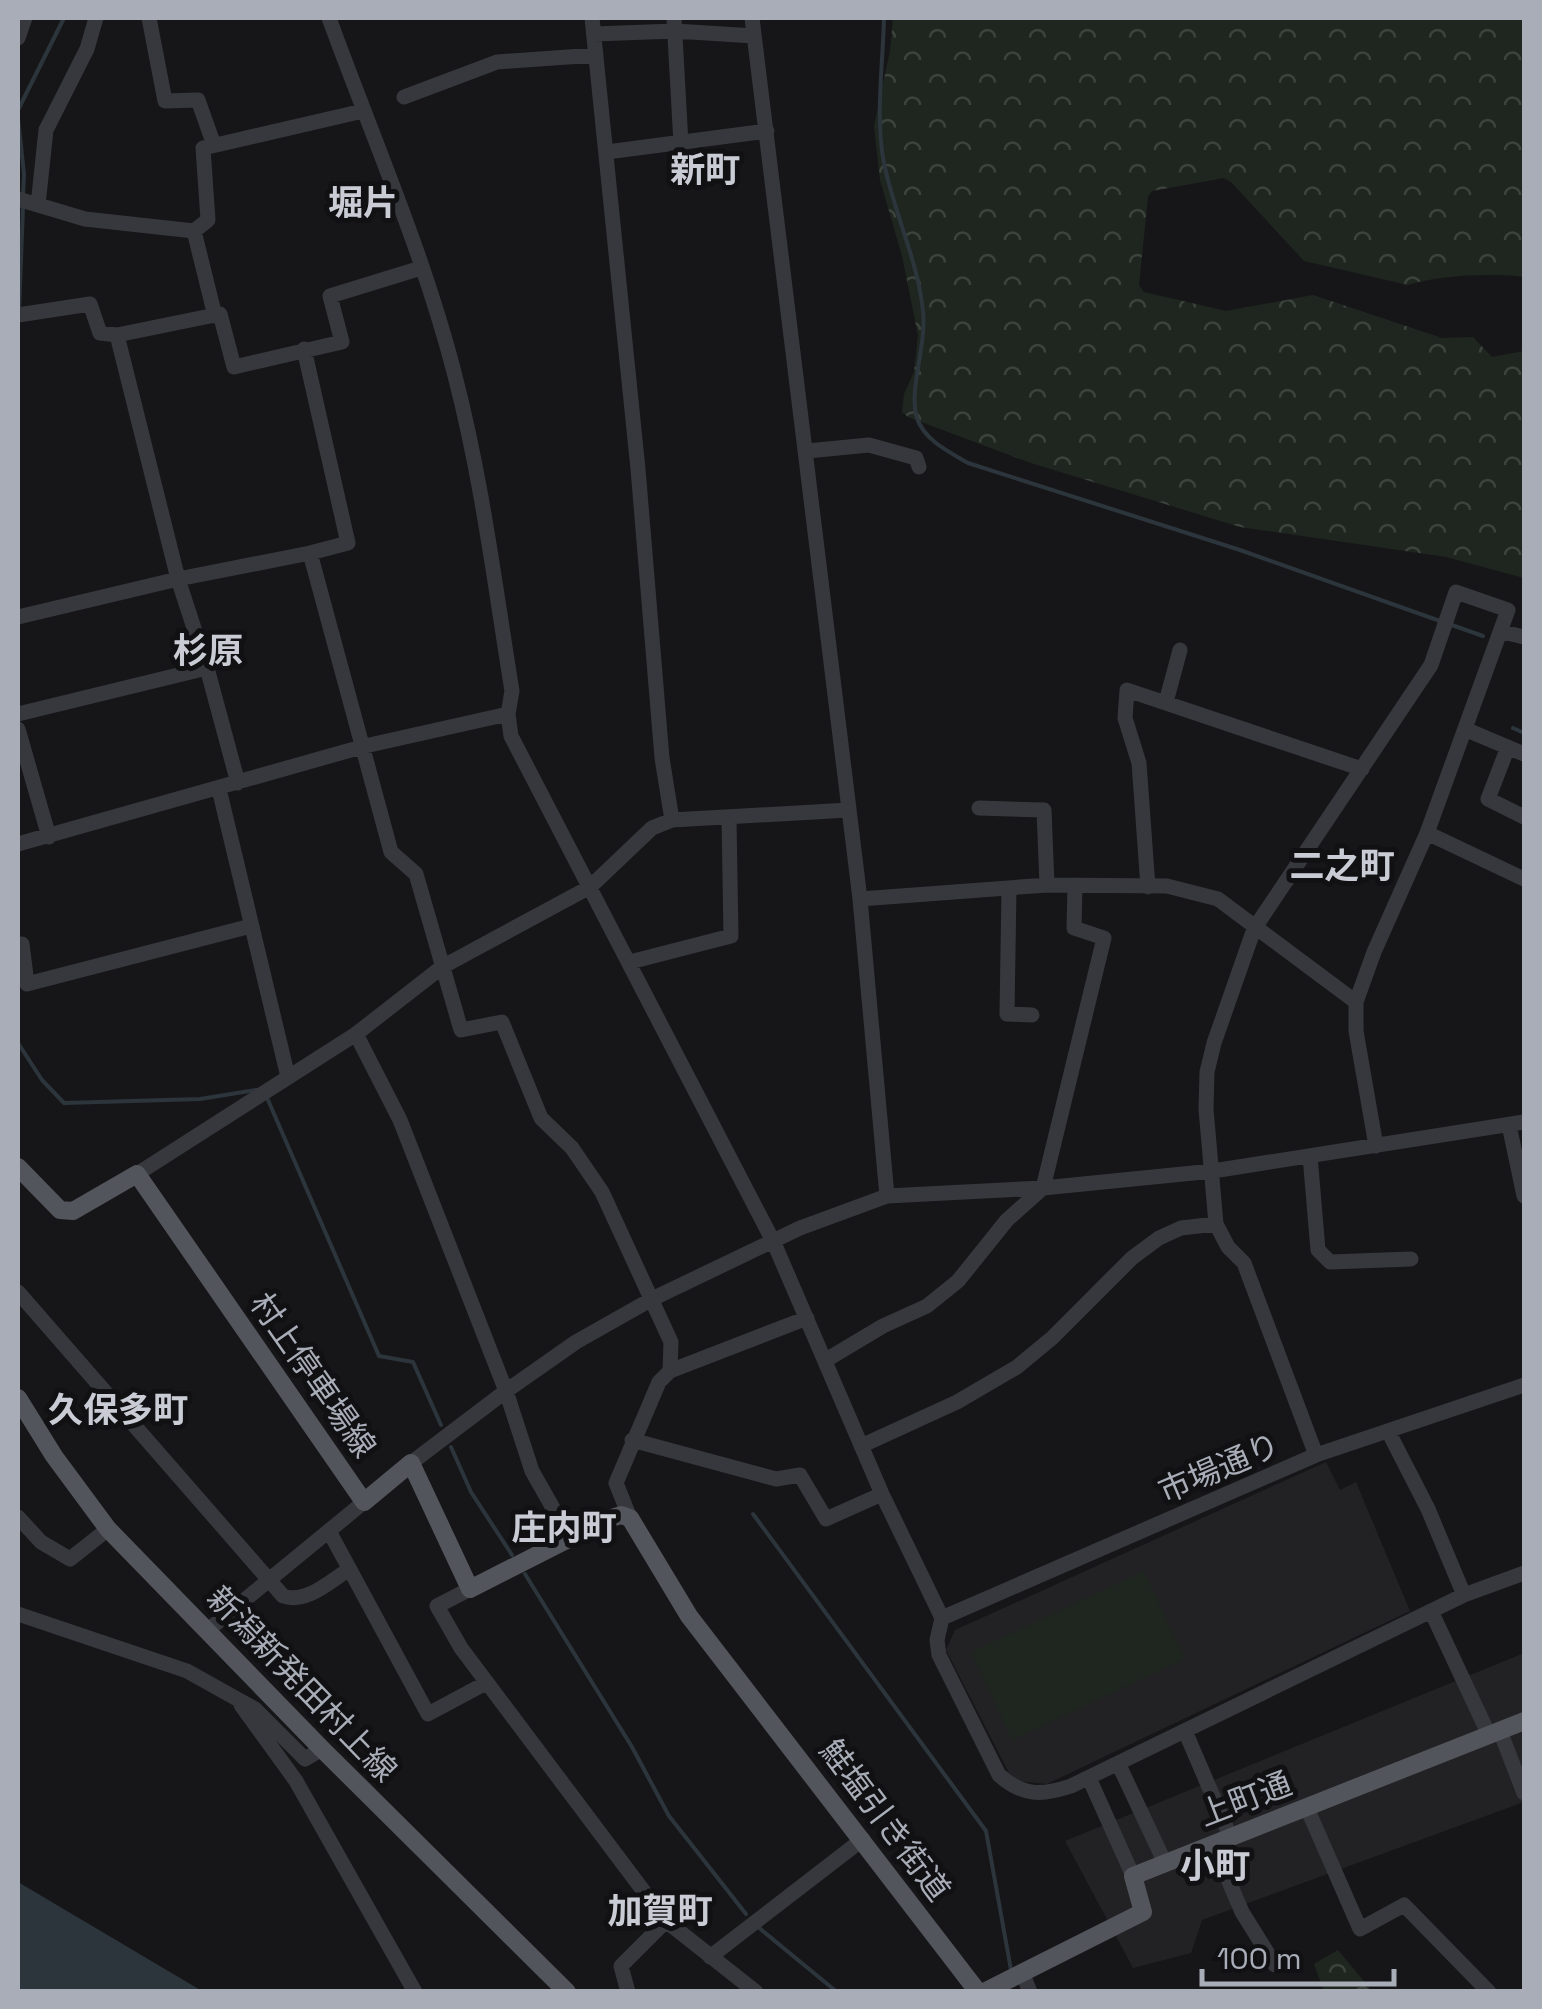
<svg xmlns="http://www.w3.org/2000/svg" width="1542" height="2009" font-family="'Space Grotesk','Noto Sans JP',sans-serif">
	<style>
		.built { fill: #222225 }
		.forest { fill: url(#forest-crowns) }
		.garden { fill: #1e261f }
		.water { fill: #2c353c }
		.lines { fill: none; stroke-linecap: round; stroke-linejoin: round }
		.stream { stroke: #2c353c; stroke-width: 4 }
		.minor { stroke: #37383d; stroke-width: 15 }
		.major { stroke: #53555c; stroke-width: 18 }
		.labels { text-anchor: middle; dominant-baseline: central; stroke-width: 10; stroke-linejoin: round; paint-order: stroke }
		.street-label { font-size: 32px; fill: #a8adb8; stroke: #111113 }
		.neighbourhood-label { font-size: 35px; font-weight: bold; fill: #c9ccd4; stroke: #111113 }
	</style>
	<defs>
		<pattern id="forest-crowns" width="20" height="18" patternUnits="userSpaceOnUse" patternTransform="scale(2.5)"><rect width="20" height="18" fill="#1e261f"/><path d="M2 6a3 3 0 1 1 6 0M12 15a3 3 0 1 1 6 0" fill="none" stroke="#3c433d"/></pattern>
	</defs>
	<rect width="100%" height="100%" fill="#161618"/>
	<!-- built -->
	<path class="built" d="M 1326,1462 L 1340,1490 L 1356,1482 L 1410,1611 L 1047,1784 L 1018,1781 L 1009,1773 L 946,1650 L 955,1630 Z
		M 1524,1653 L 1524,1802 L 1202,1920 L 1191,1953 L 1133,1968 L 1065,1841 Z"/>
	<!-- forest -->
	<path class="forest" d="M 893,18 L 1524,18 L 1524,277 C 1493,273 1439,275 1408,285 L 1304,261 L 1231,182 L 1224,178 L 1152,191 L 1148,197 L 1139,285 L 1144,292 L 1226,311 L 1313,295 L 1442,338 L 1473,337 L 1492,357 L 1524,351 L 1524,578 L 1446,557 L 1240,527 L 1031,463 L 908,417 L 902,412 L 904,394 L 914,372 L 918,335 L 902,256 L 880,180 L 874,126 L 890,51 Z
		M 1338,1950 L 1372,1991 L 1324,1991 L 1314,1964 Z"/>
	<!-- garden -->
	<path class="garden" d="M 1144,1571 L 1185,1659 L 1012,1740 L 971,1652 Z"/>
	<!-- water -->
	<path class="water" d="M 18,1882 L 202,1991 L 18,1991 Z"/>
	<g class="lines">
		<!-- stream -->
		<path class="stream" d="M 884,18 C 883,64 875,118 884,163 C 894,213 918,261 923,311 C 927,345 908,391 917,418 C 924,440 949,452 968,463 L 1240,550 L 1440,621
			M 18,110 L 64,18
			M 18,118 L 24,174 L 23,197
			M 19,312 L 23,207
			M 1449,624 L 1483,636
			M 1513,728 L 1524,733
			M 18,1043 L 42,1080 L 64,1103 L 200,1099 L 256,1090
			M 268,1100 L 379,1356 L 413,1362 L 441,1425
			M 451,1447 L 471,1492 L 512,1555
			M 753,1514 L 986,1831 L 1011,1970
			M 525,1574 L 632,1747 L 669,1816 L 746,1914
			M 758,1927 L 837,1992"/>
		<!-- minor -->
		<path class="minor" d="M 149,18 L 165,101 L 198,100 L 214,145
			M 329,18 C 372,136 424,254 455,376 C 482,480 495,586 512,691 L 508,714 L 511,736 L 774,1243 L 882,1494 L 942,1618 L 937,1640 L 939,1655 L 999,1775 C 1023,1796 1041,1796 1071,1786 L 1464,1595 L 1524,1573
			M 592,18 L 638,469 L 662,758 L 672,820
			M 674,18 L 681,144
			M 752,18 L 860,899 L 887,1196
			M 594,34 L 675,31 L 754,36
			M 18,38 L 25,18
			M 404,97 L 497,62 L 596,55
			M 607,152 L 767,131
			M 18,199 L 85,219 L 194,231 L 208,220 L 203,148 L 363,111
			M 38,205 L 46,130 L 87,49 L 96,18
			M 194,231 L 215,316
			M 18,315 L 90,304 L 100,333 L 117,335 L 178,579 L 207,668 L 238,783
			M 117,335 L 220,314 L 234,367 L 342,342 L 330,296 L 421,268
			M 304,349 L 348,543 L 310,553
			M 807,451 L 869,445 L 916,458 L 919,467
			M 18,617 L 178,579 L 310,553 L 391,852 L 416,874 L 461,1030 L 502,1022 L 541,1118 L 572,1148 L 602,1192 L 671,1342 L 670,1371
			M 1503,632 L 1524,637
			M 1166,702 L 1180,650
			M 18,714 L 207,668
			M 18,729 L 49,837
			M 1467,730 L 1524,754
			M 1508,747 L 1488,799 L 1524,817
			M 219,789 L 288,1077
			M 979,808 L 1044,810 L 1047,885
			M 1427,833 L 1524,879
			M 18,844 L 365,746 L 508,714
			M 1148,887 L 1139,763 L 1125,718 L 1127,690 L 1362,769
			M 1009,888 L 1007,1014 L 1032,1015
			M 860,899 L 1047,885 L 1167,886 L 1218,899 L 1356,1002
			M 18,944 L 22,944 L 27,984 L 251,926
			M 630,962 L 731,936 L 729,818
			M 356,1034 L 400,1120 L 506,1391 L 532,1471 L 571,1540
			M 1509,1125 L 1524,1196
			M 1310,1156 L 1318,1250 L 1330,1262 L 1411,1259
			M 137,1174 L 356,1034 L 442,967 L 590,887 L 652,828 L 672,820 L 849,810
			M 18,1292 L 283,1596 C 306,1604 329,1582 348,1570
			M 826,1360 L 883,1326 L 927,1306 L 958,1281 L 1007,1220 L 1043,1188 L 1104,938 L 1074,928 L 1075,885
			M 1388,1431 L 1428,1509 L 1464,1595
			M 632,1440 L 776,1479 L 800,1475 L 826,1519 L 882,1494
			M 861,1446 L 957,1402 L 1017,1367 L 1052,1338 L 1132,1258 L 1159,1238 L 1181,1228 L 1216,1224
			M 1316,1455 L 1244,1263 L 1228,1247 L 1216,1224 L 1206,1109 L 1207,1072 L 1214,1043 L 1254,929 L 1431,665 L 1456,592 L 1508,610 L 1427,833 L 1374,952 L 1356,1002 L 1356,1031 L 1376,1146
			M 411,1463 L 506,1391 L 576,1342 L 652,1299 L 800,1228 L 887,1196 L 1043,1188 L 1213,1171 L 1524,1122
			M 18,1517 L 41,1542 L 70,1559 L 108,1529
			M 630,1518 L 616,1483 L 659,1382 L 670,1371 L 807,1318
			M 329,1531 L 428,1714 L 486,1683
			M 470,1589 L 437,1606 L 461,1648 L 666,1921 L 756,1992
			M 1431,1611 L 1489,1735
			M 18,1614 L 187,1671 L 255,1709 L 305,1759 L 322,1749
			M 942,1618 L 1316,1455 L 1524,1385
			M 208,1630 L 364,1502
			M 241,1705 L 296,1781 L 415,1992
			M 1185,1731 L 1230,1836
			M 1500,1731 L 1524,1793
			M 1118,1763 L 1165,1863
			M 1089,1778 L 1133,1876
			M 1307,1808 L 1360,1929 L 1404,1905 L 1489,1992
			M 1213,1844 L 1242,1912 L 1275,1965
			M 710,1957 L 863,1839
			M 1022,1972 L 1030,1992
			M 628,1992 L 621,1966 L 666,1921"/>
		<!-- major -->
		<path class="major" d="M 18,1167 L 60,1210 L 73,1211 L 137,1174 L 364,1502 L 411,1463 L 470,1589 L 608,1519 L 621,1515 L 630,1518 L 689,1616 L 978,1992
			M 18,1398 L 54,1456 L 108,1529 L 322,1749 L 567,1992
			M 984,1992 L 1143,1912 L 1133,1876 L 1524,1721"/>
	</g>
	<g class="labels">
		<!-- street labels -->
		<g class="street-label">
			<text transform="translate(313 1375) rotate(55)">村上停車場線</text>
			<text transform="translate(1219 1468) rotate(-23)">市場通り</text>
			<text transform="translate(302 1684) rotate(46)">新潟新発田村上線</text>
			<text transform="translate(1245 1799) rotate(-21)">上町通</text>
			<text transform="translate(885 1820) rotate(53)">鮭塩引き街道</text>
		</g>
		<!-- neighbourhood labels -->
		<g class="neighbourhood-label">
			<text x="705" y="170">新町</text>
			<text x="363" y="203">堀片</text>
			<text x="208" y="651">杉原</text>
			<text x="1342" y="866">二之町</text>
			<text x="118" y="1410">久保多町</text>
			<text x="564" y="1528">庄内町</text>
			<text x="1215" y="1866">小町</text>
			<text x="660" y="1911">加賀町</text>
		</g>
	</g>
	<!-- border -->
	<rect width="1542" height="2009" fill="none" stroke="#a8adb8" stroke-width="40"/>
	<!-- scale -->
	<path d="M1202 1969v15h192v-15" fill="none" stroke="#a8adb8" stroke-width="5"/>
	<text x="1217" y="1969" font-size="30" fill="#a8adb8" stroke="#111113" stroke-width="8" paint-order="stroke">100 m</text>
</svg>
